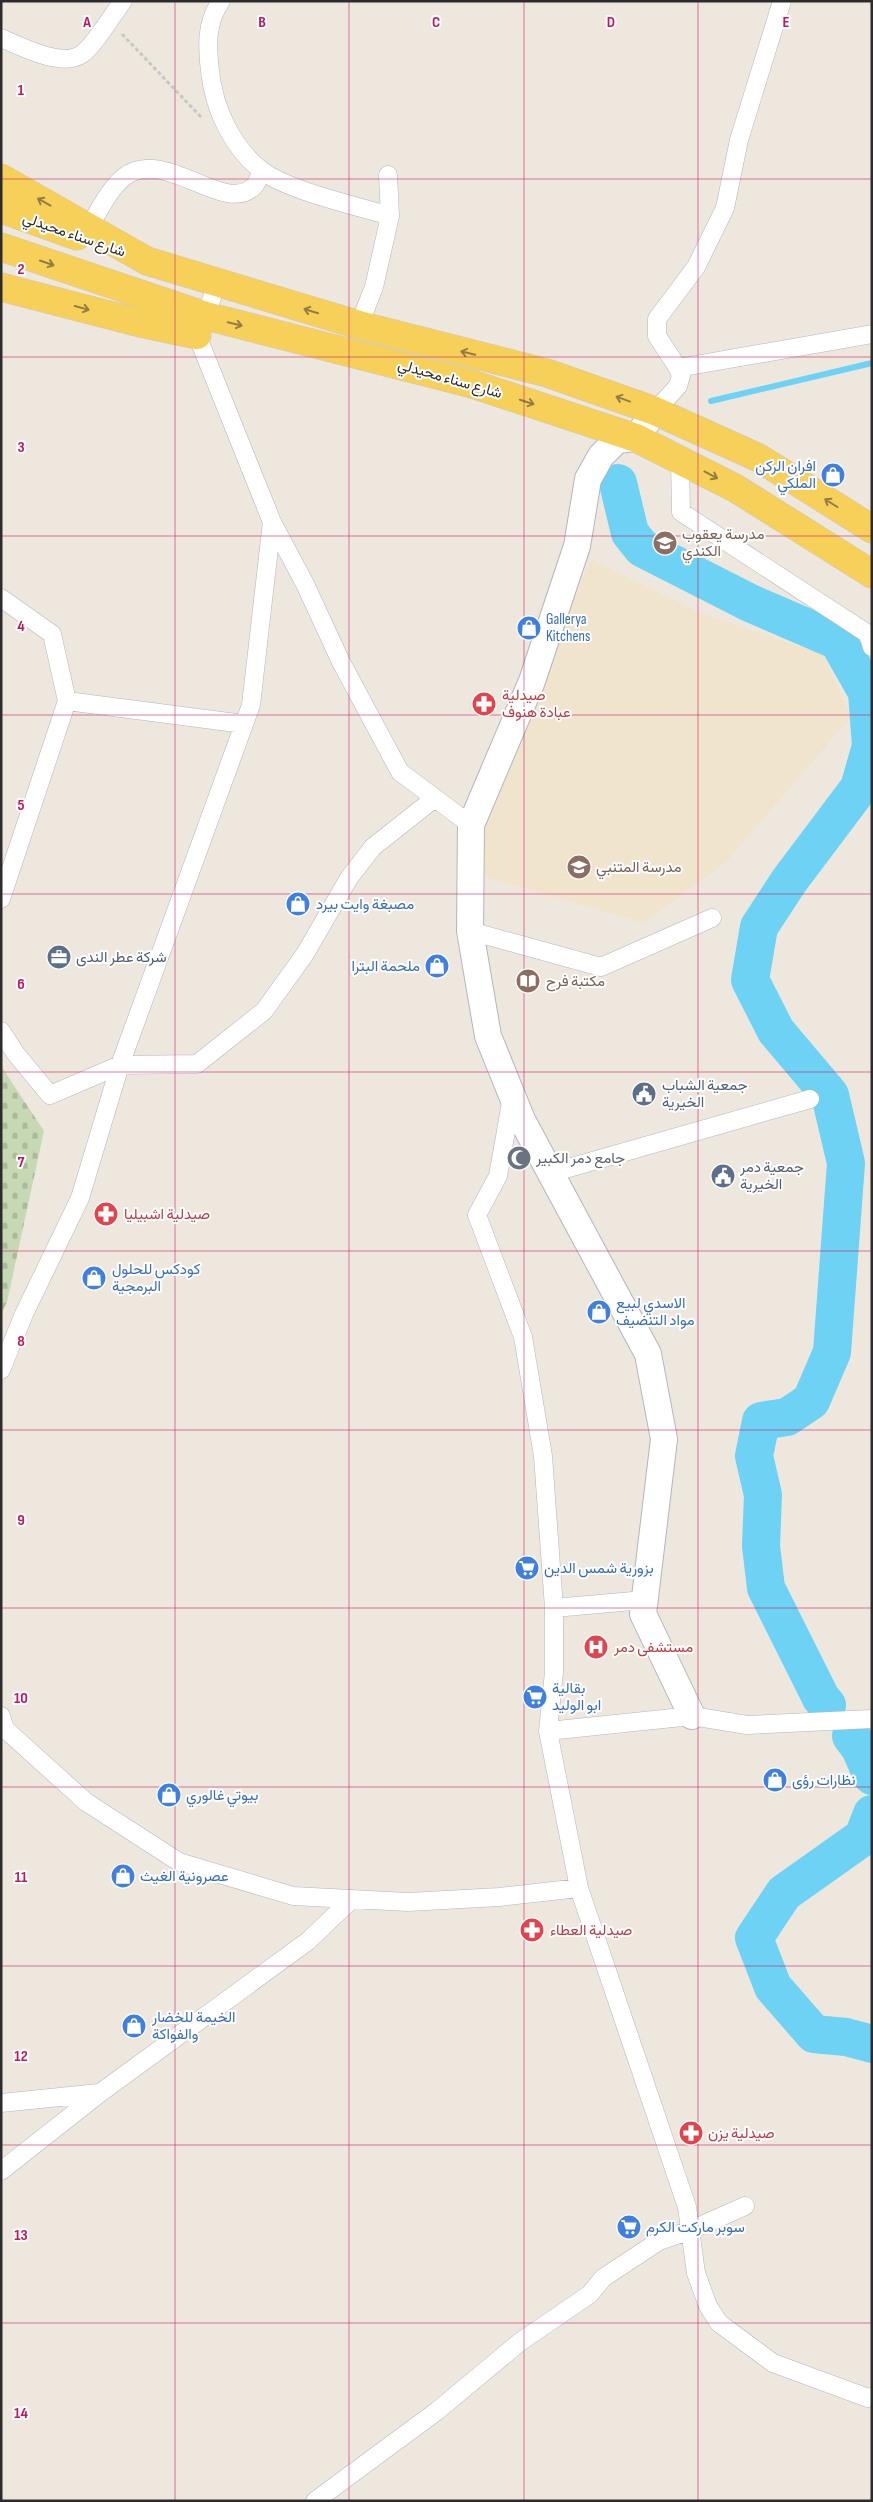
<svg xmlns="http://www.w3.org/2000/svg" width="873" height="2502" font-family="'Sofia Sans Condensed',Vazirmatn,sans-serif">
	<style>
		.education { fill: #f0e4cd }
		.cemetery { fill: url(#cemetery-stones) }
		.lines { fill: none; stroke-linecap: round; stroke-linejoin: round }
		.stream { stroke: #6dd2f4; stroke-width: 6 }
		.river { stroke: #6dd2f4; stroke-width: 38 }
		.street-casing { stroke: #b2b5c0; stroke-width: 19 }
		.secondary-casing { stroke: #b2b5c0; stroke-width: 28 }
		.primary-casing { stroke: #c8c8c8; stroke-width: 29 }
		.path { stroke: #c8c8c8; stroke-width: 3; stroke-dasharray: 4 2.5; stroke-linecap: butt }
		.street { stroke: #fff; stroke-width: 18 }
		.secondary { stroke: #fff; stroke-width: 26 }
		.primary { stroke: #f7d05a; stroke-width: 28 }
		.oneway { stroke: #927e43 }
		.grid { fill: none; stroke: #c2185b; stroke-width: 1; stroke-opacity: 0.55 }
		.labels { text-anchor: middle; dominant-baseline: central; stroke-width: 4; stroke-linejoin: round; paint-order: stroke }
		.street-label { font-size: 15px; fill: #2c2c2c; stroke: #fff }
		.shop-label { font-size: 15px; fill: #366cbe; stroke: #fff; text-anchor: start }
		.education-label { font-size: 15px; fill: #785e54; stroke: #fff; text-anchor: start }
		.health-label { font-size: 15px; fill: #be3a42; stroke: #fff; text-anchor: start }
		.service-label { font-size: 15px; fill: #4e5e75; stroke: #fff; text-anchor: start }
		.worship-label { font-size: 15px; fill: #5b616d; stroke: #fff; text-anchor: start }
		.grid-label { font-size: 16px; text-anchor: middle; font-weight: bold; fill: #c2185b; stroke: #fff; stroke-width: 4; stroke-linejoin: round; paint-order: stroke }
	</style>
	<defs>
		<pattern id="cemetery-stones" width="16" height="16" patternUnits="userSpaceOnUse" patternTransform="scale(1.25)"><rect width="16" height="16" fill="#c6d9b4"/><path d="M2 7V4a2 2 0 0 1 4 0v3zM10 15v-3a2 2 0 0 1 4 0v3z" fill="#aaba9b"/></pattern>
	</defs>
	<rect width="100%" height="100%" fill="#eee7de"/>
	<!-- education -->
	<path class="education" d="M 591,559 L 698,612 L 823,654 L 851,717 L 726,862 L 644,923 L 464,871 Z"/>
	<!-- cemetery -->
	<path class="cemetery" d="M 1,1066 L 44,1131 L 7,1302 L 1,1314 Z"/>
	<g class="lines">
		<!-- stream -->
		<path class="stream" d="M 711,401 L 872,363"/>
		<!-- river -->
		<path class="river" d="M 618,483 L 630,533 L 642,548 L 750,603 L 838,641 L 867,692 L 871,746 L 859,788 L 789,881 L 759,927 L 750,980 L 776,1031 L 830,1095 L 846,1163 L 832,1352 L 811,1401 L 787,1417 L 761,1421 L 754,1456 L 763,1495 L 761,1546 L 766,1588 L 821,1698 L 827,1705
			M 851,1736 L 860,1748 L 872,1776
			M 872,1814 L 863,1837 L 784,1893 L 754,1938 L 773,1987 L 814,2034 L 846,2037 L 872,2044"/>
		<defs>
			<path id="street" d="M 221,1 C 206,23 207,45 210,71 C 214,108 231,146 261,170 C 286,190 357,206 390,216
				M 1,38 C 22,47 62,68 82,54 C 94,46 113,14 123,1
				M 89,227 C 99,211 109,189 124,177 C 165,145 226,218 255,185 C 258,181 260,175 262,171
				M 217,282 L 206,316 L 197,335 L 272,522 L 305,584 L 341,662 L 400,772 L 471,825
				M 359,325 L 374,287 L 390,216 L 388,175
				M 678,368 L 872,334
				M 655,411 L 678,386 L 681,376 L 678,368 L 657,336 L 657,319 L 696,267 L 725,208 L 739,140 L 782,1
				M 680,458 L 681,512 L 868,634 L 872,647
				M 1,598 L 52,634 L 67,701 L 244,724
				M 1,899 L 67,701
				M 470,931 L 601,967 L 712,918
				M 1,1031 L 16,1054 L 50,1095 L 120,1065 L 197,1064 L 264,1011 L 305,954 L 349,878 L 373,847 L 435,798
				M 551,1173 L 810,1099
				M 1,1370 L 24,1314 L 80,1198 L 120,1065 L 251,705 L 272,522
				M 554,1608 L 644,1600
				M 1,1716 L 5,1729 L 86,1802 L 179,1862 L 293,1896 L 408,1902 L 499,1897 L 579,1888 L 548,1731 L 554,1672 L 554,1608 L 543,1456 L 523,1337 L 477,1215 L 498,1176 L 512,1097
				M 548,1731 L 692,1716 L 747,1725 L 872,1719
				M 579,1888 L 687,2207 L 696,2273 L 708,2306 L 719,2323 L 773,2363 L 868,2398 L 872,2397
				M 1,2103 L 99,2093
				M 1,2171 L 100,2093 L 308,1941 L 352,1899
				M 315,2501 L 437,2411 L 520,2342 L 590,2294 L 603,2278 L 659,2241 L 691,2230 L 745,2206"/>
			<path id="secondary" d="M 655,411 L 636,438 L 617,440 L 601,456 L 588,479 L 577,546 L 532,681 L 471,825 L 470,931 L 488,1036 L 522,1120 L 648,1354 L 664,1439 L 643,1614 L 692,1716"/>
			<path id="primary" d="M 1,178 L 147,261 L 359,325 L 547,373 L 655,411 L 759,458 L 872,529
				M 1,209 L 77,236
				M 1,247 L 206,316 L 472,384 L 636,438 L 735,488 L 872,574
				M 1,287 L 140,323 L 197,335"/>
		</defs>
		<!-- street casing -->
		<use href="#street" class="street-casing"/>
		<!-- secondary casing -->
		<use href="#secondary" class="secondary-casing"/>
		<!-- primary casing -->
		<use href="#primary" class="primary-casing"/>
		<!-- path -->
		<path class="path" d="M 122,34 L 201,117"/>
		<!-- street -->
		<use href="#street" class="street"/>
		<!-- secondary -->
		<use href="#secondary" class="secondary"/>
		<!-- primary -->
		<use href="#primary" class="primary"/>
	</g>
	<!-- one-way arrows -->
	<defs><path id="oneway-shaft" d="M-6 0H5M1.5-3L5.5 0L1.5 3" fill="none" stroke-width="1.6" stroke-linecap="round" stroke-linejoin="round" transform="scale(1.25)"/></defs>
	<g class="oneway">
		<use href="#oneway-shaft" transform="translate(44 202) rotate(-151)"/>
		<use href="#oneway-shaft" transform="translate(47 263) rotate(19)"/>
		<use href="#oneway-shaft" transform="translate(82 308) rotate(15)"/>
		<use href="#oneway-shaft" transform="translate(311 311) rotate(-163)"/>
		<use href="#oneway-shaft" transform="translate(235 324) rotate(14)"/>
		<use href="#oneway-shaft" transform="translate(468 353) rotate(-166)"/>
		<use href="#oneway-shaft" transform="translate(623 399) rotate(-160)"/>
		<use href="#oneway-shaft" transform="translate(527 402) rotate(18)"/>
		<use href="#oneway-shaft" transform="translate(711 475) rotate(28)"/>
		<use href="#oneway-shaft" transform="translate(831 503) rotate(-148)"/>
	</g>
	<!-- grid -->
	<path class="grid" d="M 175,1 L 175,2501M 349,1 L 349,2501M 524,1 L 524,2501M 698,1 L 698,2501M 1,179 L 872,179M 1,357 L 872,357M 1,536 L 872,536M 1,715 L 872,715M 1,894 L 872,894M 1,1072 L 872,1072M 1,1251 L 872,1251M 1,1430 L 872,1430M 1,1608 L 872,1608M 1,1787 L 872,1787M 1,1966 L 872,1966M 1,2145 L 872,2145M 1,2323 L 872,2323"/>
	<!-- icons -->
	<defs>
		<symbol id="shop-disc" viewBox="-11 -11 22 22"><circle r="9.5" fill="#3f7fe0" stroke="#fff"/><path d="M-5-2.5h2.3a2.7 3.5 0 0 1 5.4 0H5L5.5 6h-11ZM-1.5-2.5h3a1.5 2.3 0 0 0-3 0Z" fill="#fff"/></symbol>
		<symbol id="school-disc" viewBox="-11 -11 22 22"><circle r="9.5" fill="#8d6e63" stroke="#fff"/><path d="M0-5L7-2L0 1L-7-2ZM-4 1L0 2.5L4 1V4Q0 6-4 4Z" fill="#fff"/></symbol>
		<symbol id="pharmacy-disc" viewBox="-11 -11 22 22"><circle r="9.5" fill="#e0444e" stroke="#fff"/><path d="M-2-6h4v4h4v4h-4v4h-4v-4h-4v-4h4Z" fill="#fff"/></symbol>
		<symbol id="office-disc" viewBox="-11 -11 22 22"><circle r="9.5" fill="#5c6f8a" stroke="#fff"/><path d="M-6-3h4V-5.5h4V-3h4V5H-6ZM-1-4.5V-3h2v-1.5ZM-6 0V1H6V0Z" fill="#fff"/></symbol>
		<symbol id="library-disc" viewBox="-11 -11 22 22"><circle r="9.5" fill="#8d6e63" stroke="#fff"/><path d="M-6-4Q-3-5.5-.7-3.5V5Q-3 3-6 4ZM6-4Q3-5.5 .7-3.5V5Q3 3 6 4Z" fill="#fff"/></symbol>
		<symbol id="civic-disc" viewBox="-11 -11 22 22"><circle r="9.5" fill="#5c6f8a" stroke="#fff"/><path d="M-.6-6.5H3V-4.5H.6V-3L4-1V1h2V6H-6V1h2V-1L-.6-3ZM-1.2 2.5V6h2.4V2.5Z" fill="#fff"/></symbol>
		<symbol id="mosque-disc" viewBox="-11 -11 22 22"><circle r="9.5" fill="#6b7280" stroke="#fff"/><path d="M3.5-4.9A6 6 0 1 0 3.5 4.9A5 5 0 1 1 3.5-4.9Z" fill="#fff"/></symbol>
		<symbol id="supermarket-disc" viewBox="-11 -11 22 22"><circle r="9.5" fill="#3f7fe0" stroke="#fff"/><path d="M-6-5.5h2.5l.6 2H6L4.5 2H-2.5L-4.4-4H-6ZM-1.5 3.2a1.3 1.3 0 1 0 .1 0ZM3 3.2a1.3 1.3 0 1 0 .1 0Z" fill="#fff"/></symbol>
		<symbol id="hospital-disc" viewBox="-11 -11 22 22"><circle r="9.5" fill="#e0444e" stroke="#fff"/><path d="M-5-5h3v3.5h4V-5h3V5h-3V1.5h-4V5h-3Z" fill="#fff"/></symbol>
	</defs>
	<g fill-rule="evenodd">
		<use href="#shop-disc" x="819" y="461" width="28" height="28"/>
		<use href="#school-disc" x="651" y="529" width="28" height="28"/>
		<use href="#shop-disc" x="515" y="614" width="28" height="28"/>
		<use href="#pharmacy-disc" x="470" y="690" width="28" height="28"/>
		<use href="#school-disc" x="565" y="853" width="28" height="28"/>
		<use href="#shop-disc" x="284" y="890" width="28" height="28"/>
		<use href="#office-disc" x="45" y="943" width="28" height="28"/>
		<use href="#shop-disc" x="423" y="952" width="28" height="28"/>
		<use href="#library-disc" x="514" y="967" width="28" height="28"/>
		<use href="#civic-disc" x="630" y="1080" width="28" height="28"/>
		<use href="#mosque-disc" x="505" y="1144" width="28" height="28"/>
		<use href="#civic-disc" x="709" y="1162" width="28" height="28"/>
		<use href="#pharmacy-disc" x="92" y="1200" width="28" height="28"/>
		<use href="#shop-disc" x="80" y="1264" width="28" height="28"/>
		<use href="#shop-disc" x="585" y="1298" width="28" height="28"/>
		<use href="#supermarket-disc" x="513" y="1554" width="28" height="28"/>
		<use href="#hospital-disc" x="582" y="1633" width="28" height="28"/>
		<use href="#supermarket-disc" x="521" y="1683" width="28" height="28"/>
		<use href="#shop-disc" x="761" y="1766" width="28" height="28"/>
		<use href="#shop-disc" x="155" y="1781" width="28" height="28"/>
		<use href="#shop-disc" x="109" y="1862" width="28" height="28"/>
		<use href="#pharmacy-disc" x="518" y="1916" width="28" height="28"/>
		<use href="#shop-disc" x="120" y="2012" width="28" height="28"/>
		<use href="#pharmacy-disc" x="677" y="2119" width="28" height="28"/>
		<use href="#supermarket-disc" x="615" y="2213" width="28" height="28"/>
	</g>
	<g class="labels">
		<!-- street labels -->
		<g class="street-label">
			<text transform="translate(74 235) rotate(19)">شارع سناء محيدلي</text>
			<text transform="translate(450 379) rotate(16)">شارع سناء محيدلي</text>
		</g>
		<!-- shop labels -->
		<g class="shop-label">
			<text x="816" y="466" text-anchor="end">افران الركن<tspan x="816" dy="17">الملكي</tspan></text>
			<text x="546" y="619">Gallerya<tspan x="546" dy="17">Kitchens</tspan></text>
			<text x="316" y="904">مصبغة وايت بيرد</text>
			<text x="420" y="966" text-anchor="end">ملحمة البترا</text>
			<text x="112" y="1269">كودكس للحلول<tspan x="112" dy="17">البرمجية</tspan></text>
			<text x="616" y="1303">الاسدي لبيع<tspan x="616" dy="17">مواد التنضيف</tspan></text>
			<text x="544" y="1568">بزورية شمس الدين</text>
			<text x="552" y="1688">بقالية<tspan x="552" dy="17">ابو الوليد</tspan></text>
			<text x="792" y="1780">نظارات رؤى</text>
			<text x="186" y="1795">بيوتي غالوري</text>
			<text x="140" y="1876">عصرونية الغيث</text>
			<text x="152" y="2017">الخيمة للخضار<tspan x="152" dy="17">والفواكة</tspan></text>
			<text x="646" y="2227">سوبر ماركت الكرم</text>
		</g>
		<!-- education labels -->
		<g class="education-label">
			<text x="682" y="534">مدرسة يعقوب<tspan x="682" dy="17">الكندي</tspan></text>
			<text x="596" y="867">مدرسة المتنبي</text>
			<text x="546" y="981">مكتبة فرح</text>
		</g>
		<!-- health labels -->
		<g class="health-label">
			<text x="502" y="695">صيدلية<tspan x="502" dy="17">عبادة هنوف</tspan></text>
			<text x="124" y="1214">صيدلية اشبيليا</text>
			<text x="614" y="1647">مستشفى دمر</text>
			<text x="550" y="1930">صيدلية العطاء</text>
			<text x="708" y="2133">صيدلية يزن</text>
		</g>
		<!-- service labels -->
		<g class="service-label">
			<text x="76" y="957">شركة عطر الندى</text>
			<text x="662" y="1085">جمعية الشباب<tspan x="662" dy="17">الخيرية</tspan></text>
			<text x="740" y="1167">جمعية دمر<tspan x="740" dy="17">الخيرية</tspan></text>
		</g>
		<!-- worship labels -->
		<g class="worship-label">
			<text x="536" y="1158">جامع دمر الكبير</text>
		</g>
	</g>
	<g class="grid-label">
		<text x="87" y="27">A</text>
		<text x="262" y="27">B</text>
		<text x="436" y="27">C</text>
		<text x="611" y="27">D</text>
		<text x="786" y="27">E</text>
		<text x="21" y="95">1</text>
		<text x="21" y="274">2</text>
		<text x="21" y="452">3</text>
		<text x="21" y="631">4</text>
		<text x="21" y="810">5</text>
		<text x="21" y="989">6</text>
		<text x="21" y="1167">7</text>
		<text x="21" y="1346">8</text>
		<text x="21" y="1525">9</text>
		<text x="21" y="1703">10</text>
		<text x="21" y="1882">11</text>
		<text x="21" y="2061">12</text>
		<text x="21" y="2240">13</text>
		<text x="21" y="2418">14</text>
	</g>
	<!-- border -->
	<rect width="873" height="2502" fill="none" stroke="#2c2c2c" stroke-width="5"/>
</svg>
